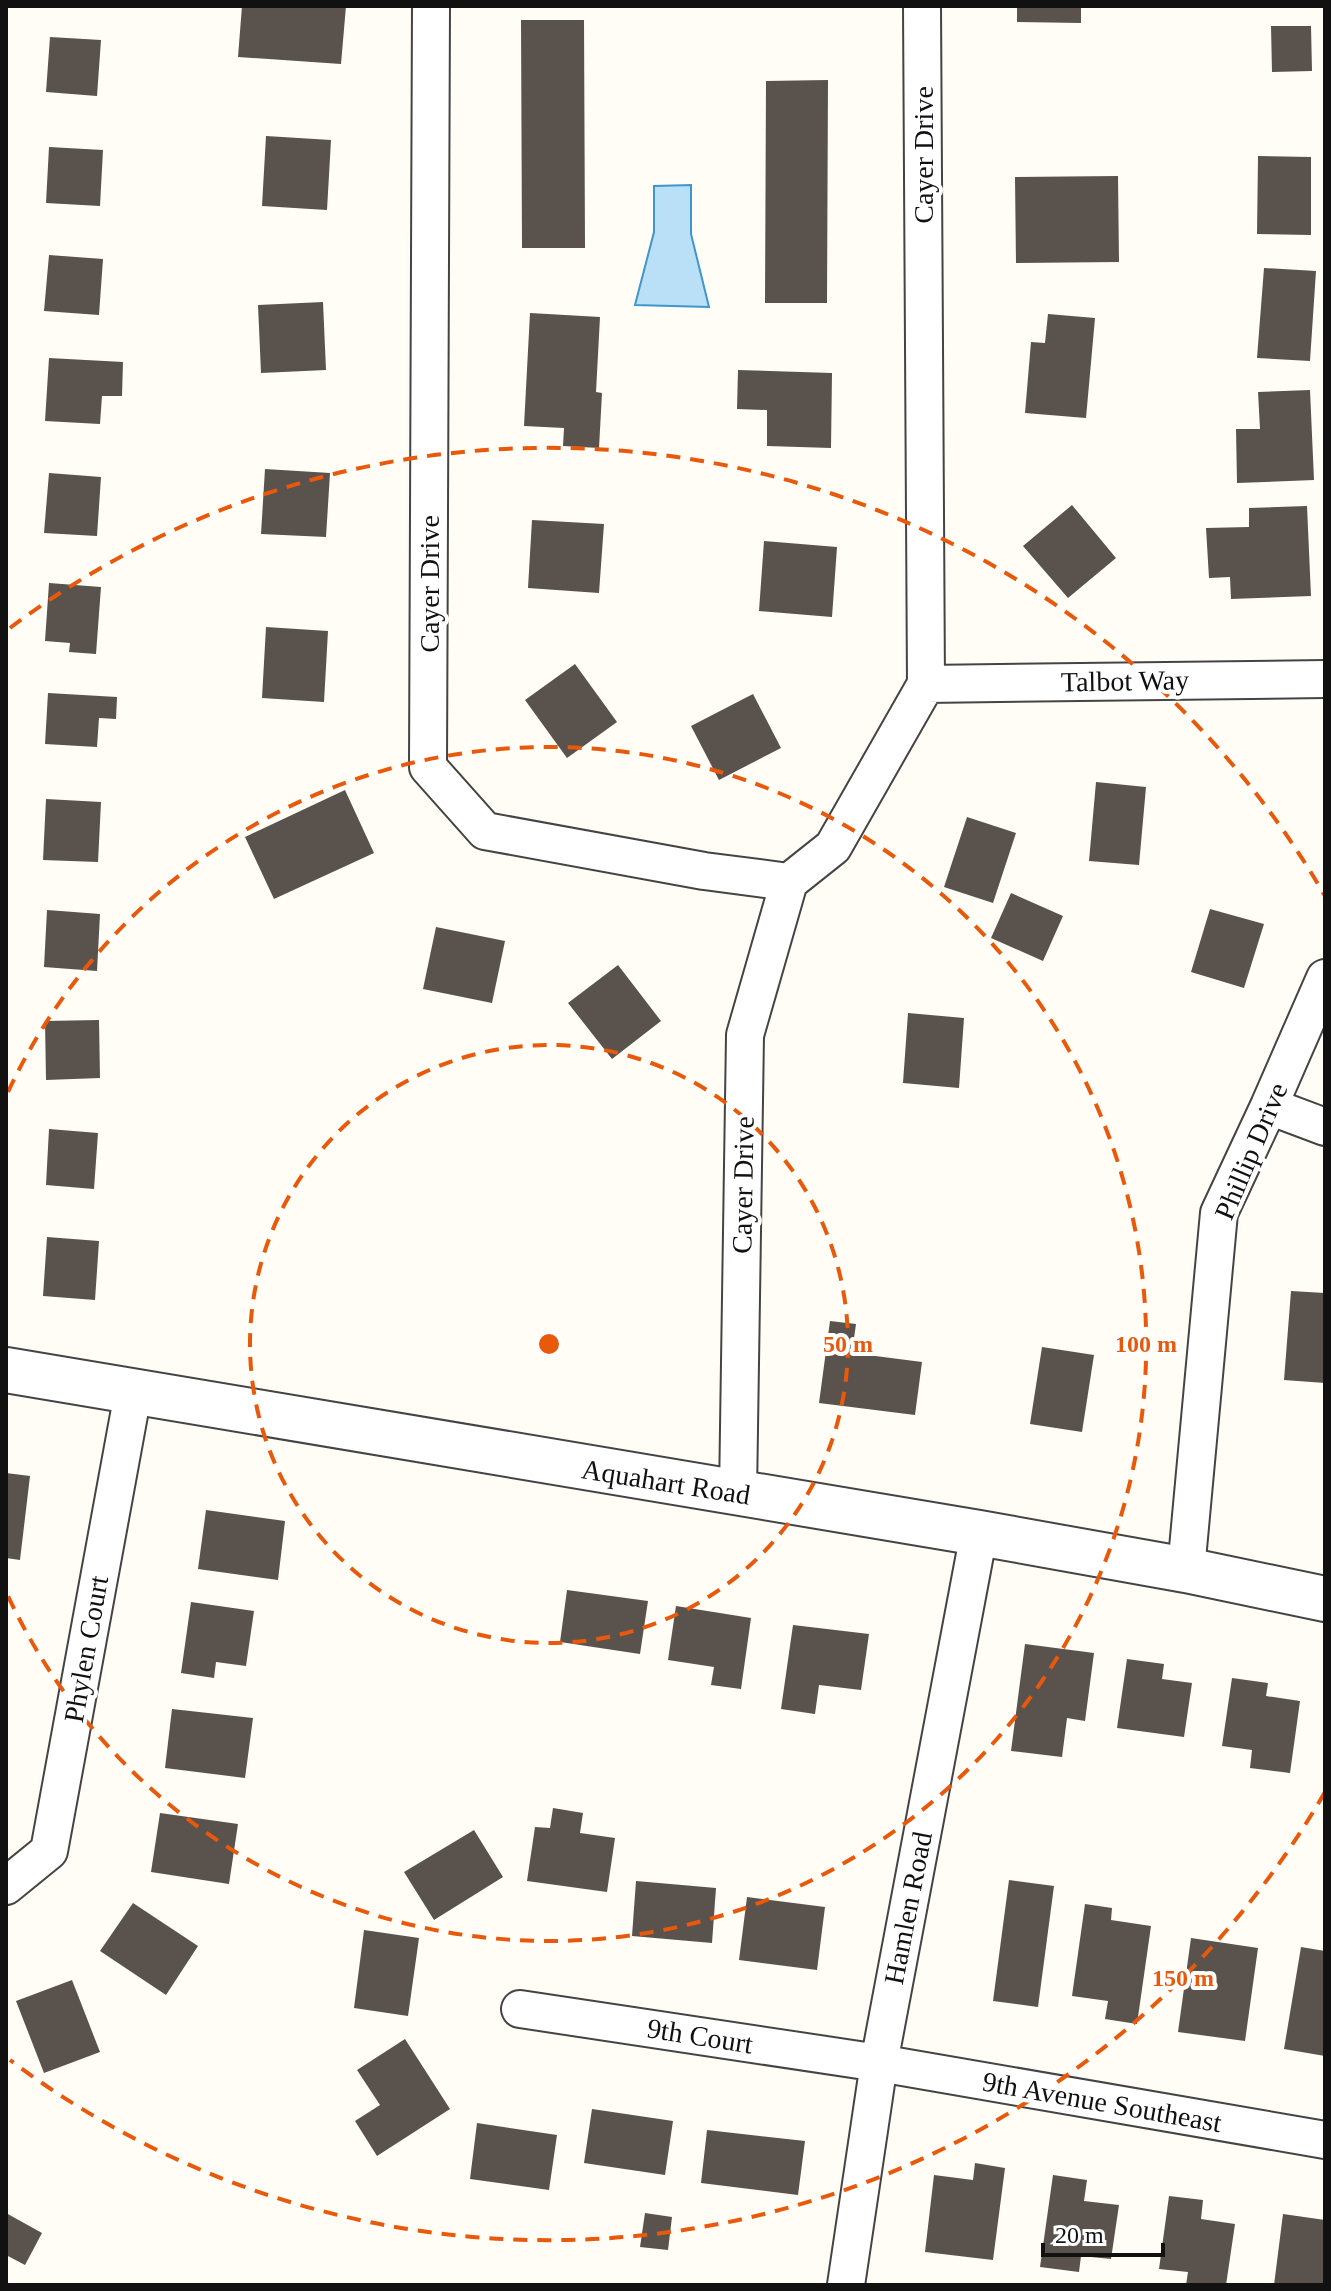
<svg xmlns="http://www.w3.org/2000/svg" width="1331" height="2291" font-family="'Times New Roman',serif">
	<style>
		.water { fill: #b9e0f7; stroke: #3f96cf; stroke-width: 2 }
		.building { fill: #5a524d }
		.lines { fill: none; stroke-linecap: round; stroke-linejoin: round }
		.minor-casing { stroke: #444; stroke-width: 40 }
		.tertiary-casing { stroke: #444; stroke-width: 48 }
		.minor { stroke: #fff; stroke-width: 36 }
		.tertiary { stroke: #fff; stroke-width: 44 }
		.ring { fill: none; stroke: #e8590c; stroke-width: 4; stroke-dasharray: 14 10 }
		.labels { text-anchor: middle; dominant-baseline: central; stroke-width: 8; stroke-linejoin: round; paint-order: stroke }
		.street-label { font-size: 28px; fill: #111; stroke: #fff }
		.centre { fill: #e8590c; stroke: #fff; stroke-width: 4 }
		.ring-label { font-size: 24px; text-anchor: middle; font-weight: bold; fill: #e8590c; stroke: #fff; stroke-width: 8; stroke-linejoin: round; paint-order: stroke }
	</style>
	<rect width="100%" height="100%" fill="#fffdf5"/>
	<!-- water -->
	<path class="water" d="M 691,185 L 691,234 L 709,307 L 635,305 L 654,232 L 654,186 Z"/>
	<!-- building -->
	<path class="building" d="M 242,6 L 346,6 L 341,64 L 238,57 Z
		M 1017,6 L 1081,6 L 1081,23 L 1017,22 Z
		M 521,20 L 584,20 L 585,248 L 522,248 Z
		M 1271,26 L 1311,26 L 1312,71 L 1272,72 Z
		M 50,37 L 101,40 L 97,96 L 46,92 Z
		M 828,80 L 827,303 L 765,303 L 766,81 Z
		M 266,136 L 331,140 L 327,210 L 262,206 Z
		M 49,147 L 103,150 L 100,206 L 46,203 Z
		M 1258,156 L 1311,157 L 1311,235 L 1257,234 Z
		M 1118,176 L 1119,262 L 1016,263 L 1015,177 Z
		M 49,255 L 103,259 L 99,315 L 44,311 Z
		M 1264,268 L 1316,271 L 1310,361 L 1257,358 Z
		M 323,302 L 326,370 L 261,373 L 258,305 Z
		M 530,313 L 600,317 L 596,392 L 602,393 L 599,448 L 563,446 L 564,428 L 524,426 Z
		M 1048,314 L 1095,318 L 1086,418 L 1025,413 L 1031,342 L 1045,343 Z
		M 49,358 L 123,362 L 122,396 L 102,396 L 100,424 L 45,421 Z
		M 738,370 L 832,373 L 831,448 L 767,446 L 767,410 L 737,409 Z
		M 1310,390 L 1314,480 L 1237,483 L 1236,429 L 1260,429 L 1258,392 Z
		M 265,469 L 330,473 L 326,537 L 261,534 Z
		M 49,473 L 101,477 L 97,536 L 44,533 Z
		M 1072,505 L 1116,558 L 1068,598 L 1023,546 Z
		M 1307,506 L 1311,596 L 1231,599 L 1230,577 L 1209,578 L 1206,528 L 1249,527 L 1249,508 Z
		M 532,520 L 604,524 L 599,593 L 528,588 Z
		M 764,541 L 837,547 L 832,617 L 759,611 Z
		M 49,583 L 101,587 L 96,654 L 69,652 L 70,643 L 45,641 Z
		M 266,627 L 328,631 L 324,702 L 262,698 Z
		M 575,664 L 617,722 L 567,758 L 525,700 Z
		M 48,693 L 117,697 L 116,719 L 99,718 L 97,747 L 45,744 Z
		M 753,694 L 781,748 L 719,780 L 691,726 Z
		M 1096,782 L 1146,787 L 1139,865 L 1089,861 Z
		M 345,790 L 374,853 L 274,899 L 245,837 Z
		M 46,799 L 101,802 L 98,862 L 43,860 Z
		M 967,817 L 1016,833 L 993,903 L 944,887 Z
		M 1011,893 L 1063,916 L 1043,961 L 991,938 Z
		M 1210,909 L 1264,924 L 1244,988 L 1191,972 Z
		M 47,910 L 100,914 L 97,971 L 44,967 Z
		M 436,927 L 505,941 L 492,1003 L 423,989 Z
		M 618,965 L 661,1021 L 612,1059 L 568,1003 Z
		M 908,1013 L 964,1018 L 959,1088 L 903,1083 Z
		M 99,1020 L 100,1078 L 46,1080 L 45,1021 Z
		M 49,1129 L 98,1133 L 94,1189 L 46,1185 Z
		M 47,1237 L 99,1241 L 95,1300 L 43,1296 Z
		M 1291,1291 L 1325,1293 L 1325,1383 L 1284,1380 Z
		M 830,1321 L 856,1324 L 852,1353 L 922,1362 L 915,1415 L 819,1403 Z
		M 1042,1347 L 1094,1355 L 1082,1432 L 1030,1424 Z
		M 6,1473 L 30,1476 L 20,1560 L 6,1558 Z
		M 206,1510 L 285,1521 L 278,1580 L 198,1569 Z
		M 567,1590 L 648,1601 L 640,1654 L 560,1642 Z
		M 191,1602 L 254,1611 L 246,1666 L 216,1662 L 214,1678 L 181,1673 Z
		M 676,1606 L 751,1618 L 741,1689 L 711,1685 L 714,1667 L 668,1660 Z
		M 793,1625 L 869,1634 L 861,1690 L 819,1685 L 815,1714 L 781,1709 Z
		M 1025,1644 L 1094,1653 L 1085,1721 L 1067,1718 L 1062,1757 L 1011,1751 Z
		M 1127,1659 L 1164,1664 L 1162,1679 L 1192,1683 L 1184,1737 L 1117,1728 Z
		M 1232,1678 L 1268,1683 L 1266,1696 L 1300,1701 L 1290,1773 L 1250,1768 L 1252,1750 L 1222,1746 Z
		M 172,1709 L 253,1718 L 245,1778 L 165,1768 Z
		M 553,1808 L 583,1813 L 580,1833 L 615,1838 L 607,1892 L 527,1881 L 535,1827 L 550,1828 Z
		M 160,1813 L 238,1824 L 229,1884 L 151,1872 Z
		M 474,1830 L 503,1877 L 434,1920 L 404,1872 Z
		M 1009,1880 L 1054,1886 L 1038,2007 L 993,2001 Z
		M 636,1881 L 716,1888 L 712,1943 L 632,1936 Z
		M 747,1897 L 825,1907 L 817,1970 L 739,1960 Z
		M 133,1903 L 198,1946 L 166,1995 L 100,1951 Z
		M 1085,1904 L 1112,1908 L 1111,1920 L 1151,1926 L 1137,2024 L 1105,2019 L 1108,2001 L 1072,1996 Z
		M 364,1930 L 419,1938 L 408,2016 L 354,2008 Z
		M 1191,1938 L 1258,1948 L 1245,2041 L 1178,2032 Z
		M 1301,1947 L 1325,1951 L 1325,2056 L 1284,2049 Z
		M 72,1980 L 100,2052 L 44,2073 L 16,2001 Z
		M 405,2039 L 450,2109 L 377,2156 L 355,2121 L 380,2105 L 357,2070 Z
		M 592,2109 L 673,2121 L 665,2175 L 584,2163 Z
		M 477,2123 L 557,2135 L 549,2190 L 470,2179 Z
		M 707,2130 L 805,2141 L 798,2195 L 701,2183 Z
		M 975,2163 L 1005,2168 L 993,2260 L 925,2252 L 934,2175 L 973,2180 Z
		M 1053,2175 L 1087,2180 L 1084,2201 L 1119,2205 L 1111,2259 L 1081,2256 L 1079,2272 L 1040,2267 Z
		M 1169,2196 L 1203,2200 L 1201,2219 L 1235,2224 L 1226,2285 L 1186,2285 L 1188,2272 L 1159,2269 Z
		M 6,2213 L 42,2233 L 25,2265 L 6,2255 Z
		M 645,2213 L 672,2217 L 668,2250 L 640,2247 Z
		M 1283,2214 L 1325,2220 L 1325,2285 L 1274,2285 Z"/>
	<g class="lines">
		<defs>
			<path id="minor" d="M 431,6 L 428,767 L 485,831 L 704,871 L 789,882
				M 926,684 L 1325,679
				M 1269,1106 L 1325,1127
				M 738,1494 L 745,1035 L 789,882 L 833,847 L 926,684 L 922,6
				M 1186,1570 L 1219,1213 L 1269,1106 L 1325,978
				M 6,1886 L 49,1851 L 133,1393
				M 520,2009 L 879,2063 L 1325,2140
				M 846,2285 L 879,2063 L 979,1533"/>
			<path id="tertiary" d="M 6,1370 L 979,1533 L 1186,1570 L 1325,1599"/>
		</defs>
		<!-- minor casing -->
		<use href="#minor" class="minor-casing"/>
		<!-- tertiary casing -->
		<use href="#tertiary" class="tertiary-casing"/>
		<!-- minor -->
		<use href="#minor" class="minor"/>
		<!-- tertiary -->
		<use href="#tertiary" class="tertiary"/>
	</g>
	<!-- distance rings -->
	<g class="ring">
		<circle cx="549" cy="1344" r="299"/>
		<path d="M8 1092A597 597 0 1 1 8 1596"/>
		<path d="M1325 1792A896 896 0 0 1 10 2060M10 628A896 896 0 0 1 1325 896"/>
	</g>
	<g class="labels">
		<!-- street labels -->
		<g class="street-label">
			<text transform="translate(923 155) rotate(-90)">Cayer Drive</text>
			<text transform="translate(429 584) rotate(-90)">Cayer Drive</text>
			<text transform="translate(1125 681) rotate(-1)">Talbot Way</text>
			<text transform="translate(1251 1151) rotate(-67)">Phillip Drive</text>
			<text transform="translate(743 1185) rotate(-89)">Cayer Drive</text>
			<text transform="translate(666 1482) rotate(9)">Aquahart Road</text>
			<text transform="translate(86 1649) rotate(-80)">Phylen Court</text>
			<text transform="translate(908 1908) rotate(-79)">Hamlen Road</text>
			<text transform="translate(700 2036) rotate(9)">9th Court</text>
			<text transform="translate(1102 2102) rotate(10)">9th Avenue Southeast</text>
		</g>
	</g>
	<circle cx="549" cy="1344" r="12" class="centre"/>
	<g class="ring-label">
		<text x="848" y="1352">50 m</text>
		<text x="1146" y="1352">100 m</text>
		<text x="1183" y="1986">150 m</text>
	</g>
	<!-- border -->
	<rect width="1331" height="2291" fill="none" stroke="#111111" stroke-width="16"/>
	<!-- scale -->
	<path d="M1043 2243v12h120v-12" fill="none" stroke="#111111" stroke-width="4"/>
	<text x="1055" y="2243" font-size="24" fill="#111111" stroke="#ffffff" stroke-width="6" paint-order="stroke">20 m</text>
</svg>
